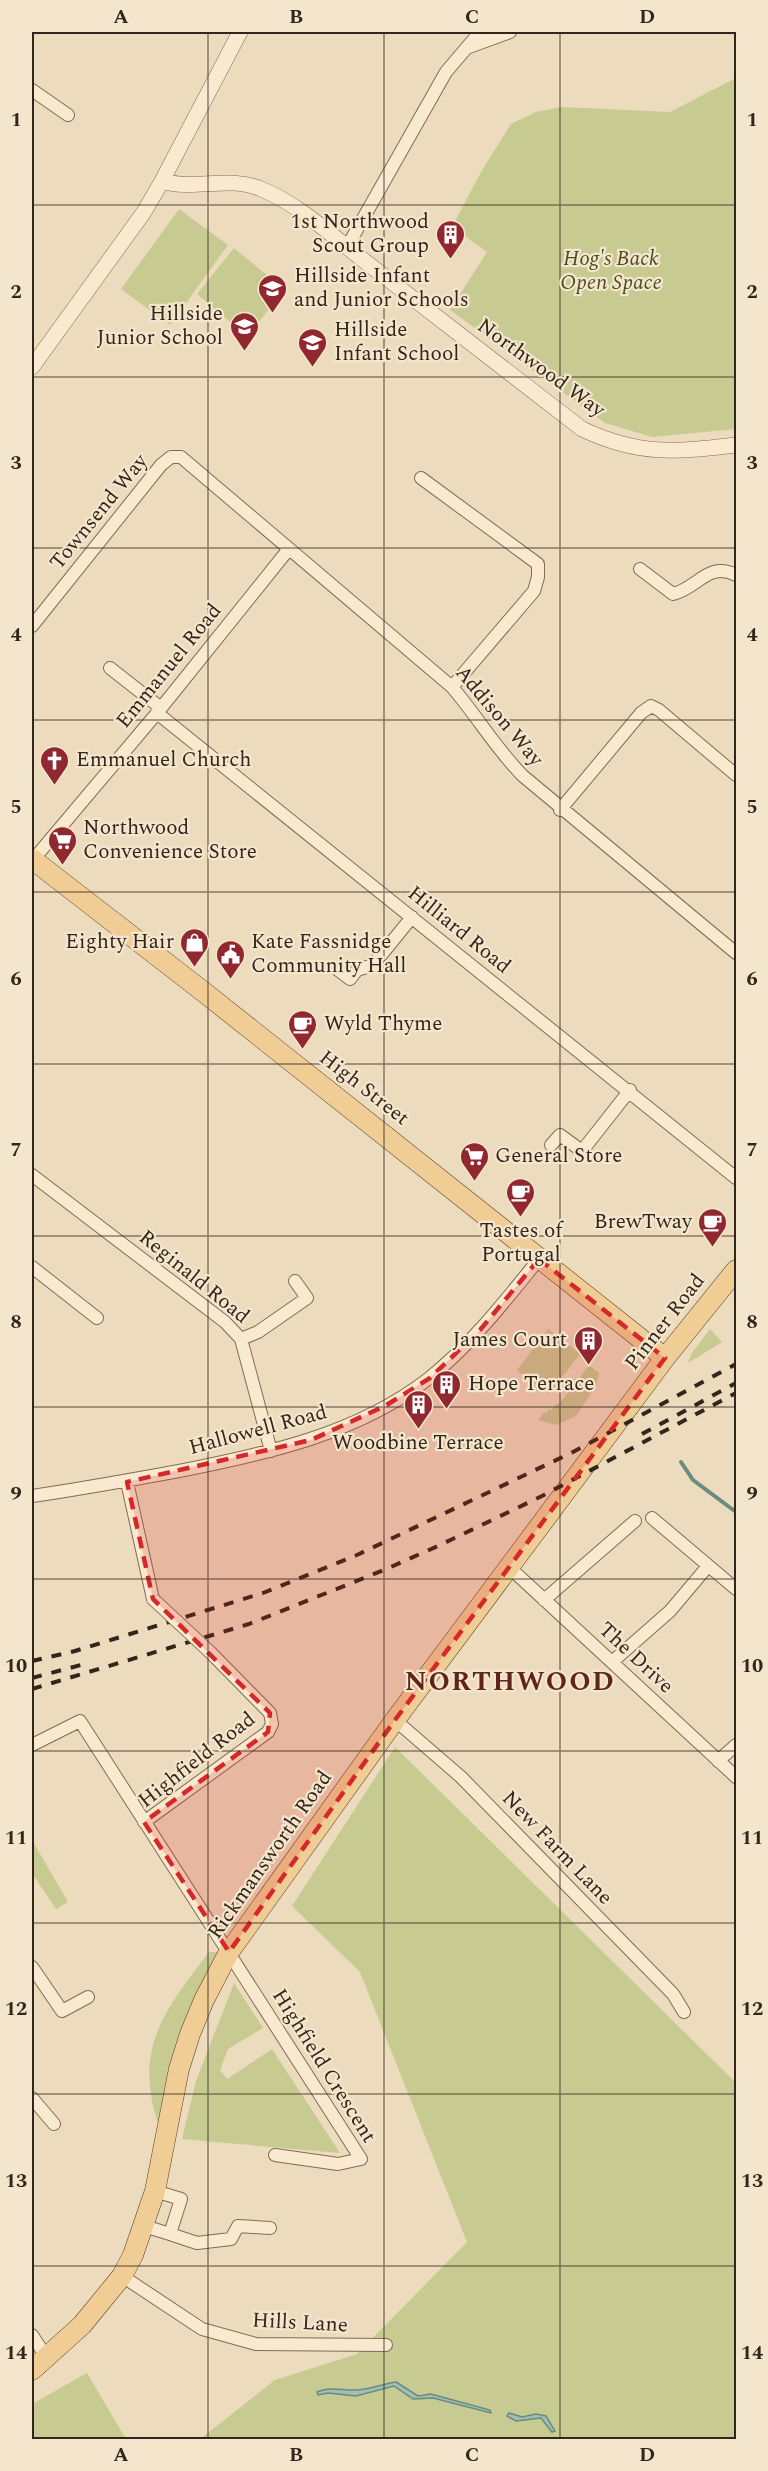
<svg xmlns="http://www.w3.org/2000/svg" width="768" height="2471" font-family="Spectral,serif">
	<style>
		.green { fill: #c7ca91 }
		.water { fill: #a0beb3; stroke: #698b80; stroke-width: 1.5 }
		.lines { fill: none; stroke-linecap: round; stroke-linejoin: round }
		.stream { stroke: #698b80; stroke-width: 4 }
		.minor-casing { stroke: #836b57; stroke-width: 14 }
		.tertiary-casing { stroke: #836b57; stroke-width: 16 }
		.primary-casing { stroke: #513a2b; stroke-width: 21 }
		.minor { stroke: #f8e9cf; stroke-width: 12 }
		.tertiary { stroke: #f8e9cf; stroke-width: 15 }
		.primary { stroke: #f0cd94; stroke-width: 20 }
		.rail { stroke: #33251b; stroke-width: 4; stroke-dasharray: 10 10; stroke-linecap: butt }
		.minor-bridge-casing { stroke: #836b57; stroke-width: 14; stroke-linecap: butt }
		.minor-bridge { stroke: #f8e9cf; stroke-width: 12 }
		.marked { fill: #d62828; fill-opacity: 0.2; stroke: #d62828; stroke-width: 4.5; stroke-dasharray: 12 8; stroke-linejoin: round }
		.grid { fill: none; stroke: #33251b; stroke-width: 1.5; stroke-opacity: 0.55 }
		.labels { text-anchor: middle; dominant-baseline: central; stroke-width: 4.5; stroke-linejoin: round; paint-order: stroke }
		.poi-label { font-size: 21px; fill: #33251b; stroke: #f4e6cc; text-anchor: start }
		.park-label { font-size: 21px; font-style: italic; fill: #474f22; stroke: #f4e6cc }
		.street-label { font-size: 21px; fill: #33251b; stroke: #f4e6cc }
		.district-label { font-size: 27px; font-weight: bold; letter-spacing: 1.5px; fill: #5f251b; stroke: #f4e6cc }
		.neatline { fill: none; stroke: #33251b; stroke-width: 2 }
		.grid-label { font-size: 20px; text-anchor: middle; font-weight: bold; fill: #33251b }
	</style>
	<rect width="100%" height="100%" fill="#ecdbbd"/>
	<!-- green -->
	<path class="green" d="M 736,78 L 736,429 L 652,437 L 605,423 L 450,310 L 487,252 L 452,227 L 481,172 L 511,124 L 536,112 L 562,107 L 670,112 Z
		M 179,209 L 228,245 L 170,325 L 121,289 Z
		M 234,248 L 285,290 L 247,336 L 197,294 Z
		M 548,1329 L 580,1354 L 549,1394 L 517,1370 Z
		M 710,1329 L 722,1342 L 688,1363 L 692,1353 Z
		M 589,1365 L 599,1373 L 596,1386 L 576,1416 L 556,1425 L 538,1420 L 544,1412 L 546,1413 L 549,1409 L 551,1411 L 557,1403 L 559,1404 Z
		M 395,1747 L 736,2083 L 736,2439 L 199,2440 L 275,2380 L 357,2354 L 467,2242 L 360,1972 L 292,1906 Z
		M 32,1840 L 68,1902 L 56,1909 L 32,1873 Z
		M 209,1952 L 229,1952 L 204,2000 L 165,2144 C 160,2128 153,2111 151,2094 C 141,2035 176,1996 209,1952 Z
		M 234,1983 L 263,2028 L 228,2049 L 220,2070 L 227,2079 L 272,2049 L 340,2153 L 182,2139 L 196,2081 Z
		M 87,2373 L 126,2439 L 32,2439 L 32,2404 Z"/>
	<!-- water -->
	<path class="water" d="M 396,2382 L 418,2396 L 431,2394 L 490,2410 L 491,2413 L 433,2398 L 413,2399 L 394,2386 L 356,2396 L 328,2393 L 318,2395 L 317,2392 C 330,2386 343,2391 357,2390 C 370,2389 383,2384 396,2382 Z
		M 509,2413 L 522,2417 L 536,2414 L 546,2416 L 555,2431 L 552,2432 L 541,2418 L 516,2421 L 507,2416 Z"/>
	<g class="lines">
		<!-- stream -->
		<path class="stream" d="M 681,1462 L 693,1480 L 736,1512"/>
		<defs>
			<path id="minor" d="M 469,47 L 510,32
				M 32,90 L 68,115
				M 347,247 L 446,72 L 480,32
				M 421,478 L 538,564 L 538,577 L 534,591 L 452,687
				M 640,569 L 673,594 C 698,588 708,561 736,575
				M 32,626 L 161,465 L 171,457 L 181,457 L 452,687 C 477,716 496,749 523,776 L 736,953
				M 110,668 L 161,708
				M 157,713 L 736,1178
				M 560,810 L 641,713 L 651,706 L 659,710 L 736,775
				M 33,860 L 157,713 L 288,550
				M 338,970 L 350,979 L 357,970 L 373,965 L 412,917
				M 551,1145 L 560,1135 L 582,1151 L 630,1090
				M 32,1175 L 225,1322 L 241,1339 L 271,1451
				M 32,1267 L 97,1318
				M 241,1339 L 258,1332 L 307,1298 L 295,1281
				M 127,1482 L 153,1599
				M 32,1496 C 81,1489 130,1480 179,1471 C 266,1454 357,1434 428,1379 C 471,1345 505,1301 539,1259
				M 652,1518 L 736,1589
				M 510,1568 L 736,1777
				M 544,1600 L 635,1521
				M 612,1662 L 670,1611 L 708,1566
				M 395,1720 L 461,1777 L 673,1994 L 684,2012
				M 32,1745 L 80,1721 L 361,2159 L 338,2164 L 275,2155
				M 718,1761 L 736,1745
				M 144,1822 L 268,1732 L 272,1724 L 270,1713 L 211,1653
				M 32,1967 L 62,2011 L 88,1997
				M 32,2098 L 54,2124
				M 144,2226 L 170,2234 L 181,2199 L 155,2191
				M 170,2234 L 197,2243 L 231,2239 L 238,2226 L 270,2228
				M 122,2276 L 202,2329 L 256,2344 L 386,2345
				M 32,2335 L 47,2358"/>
			<path id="tertiary" d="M 162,181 C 195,191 228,175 261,189 C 298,204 330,234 362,259 C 435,315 508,372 582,429 C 639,456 676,452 736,445
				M 32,367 L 144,212 L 162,181 L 240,32"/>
			<path id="primary" d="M 32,859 L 205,993 L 665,1358
				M 32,2370 L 82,2325 L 122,2276 L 133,2255 L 155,2191 L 179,2069 L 190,2034 L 204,2000 L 229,1952 L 395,1720 L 665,1358 L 736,1270"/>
		</defs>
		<!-- minor casing -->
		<use href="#minor" class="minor-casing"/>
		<!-- tertiary casing -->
		<use href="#tertiary" class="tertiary-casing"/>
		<!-- primary casing -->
		<use href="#primary" class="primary-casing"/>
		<!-- minor -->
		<use href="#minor" class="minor"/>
		<!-- tertiary -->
		<use href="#tertiary" class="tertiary"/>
		<!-- primary -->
		<use href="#primary" class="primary"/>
		<!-- rail -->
		<path class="rail" d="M 642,1434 L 736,1383
			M 32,1661 L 75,1651 L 263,1593 L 357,1555 L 571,1453 L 736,1364
			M 32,1678 L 81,1665
			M 32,1689 L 249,1624 L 384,1570 L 438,1546 L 542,1496 L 736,1393"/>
		<defs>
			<path id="minor-bridge" d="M 153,1599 L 211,1653"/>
		</defs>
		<!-- minor-bridge casing -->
		<use href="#minor-bridge" class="minor-bridge-casing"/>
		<!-- minor-bridge -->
		<use href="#minor-bridge" class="minor-bridge"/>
	</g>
	<!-- marked area -->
	<path class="marked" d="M 539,1259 L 665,1358 L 395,1720 L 229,1952 L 144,1822 L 268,1732 L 270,1713 L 153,1599 L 127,1482 L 311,1440 L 385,1406 L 430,1378 L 480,1330 Z"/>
	<!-- grid -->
	<path class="grid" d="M 208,32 L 208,2440M 384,32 L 384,2440M 560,32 L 560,2440M 32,205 L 736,205M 32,377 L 736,377M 32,548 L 736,548M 32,720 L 736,720M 32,892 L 736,892M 32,1064 L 736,1064M 32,1236 L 736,1236M 32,1407 L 736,1407M 32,1579 L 736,1579M 32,1751 L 736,1751M 32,1923 L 736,1923M 32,2094 L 736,2094M 32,2266 L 736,2266"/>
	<!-- icons -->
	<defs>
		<symbol id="building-pin" viewBox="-11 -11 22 30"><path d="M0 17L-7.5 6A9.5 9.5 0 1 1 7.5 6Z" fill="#912830" stroke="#f4e6cc"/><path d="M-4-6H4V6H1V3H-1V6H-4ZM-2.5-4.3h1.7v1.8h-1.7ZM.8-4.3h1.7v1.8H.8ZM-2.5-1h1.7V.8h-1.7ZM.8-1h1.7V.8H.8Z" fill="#fff"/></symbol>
		<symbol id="school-pin" viewBox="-11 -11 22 30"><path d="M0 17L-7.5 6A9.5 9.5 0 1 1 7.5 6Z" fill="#912830" stroke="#f4e6cc"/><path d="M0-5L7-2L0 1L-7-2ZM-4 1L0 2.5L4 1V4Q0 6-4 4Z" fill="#fff"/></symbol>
		<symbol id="church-pin" viewBox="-11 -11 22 30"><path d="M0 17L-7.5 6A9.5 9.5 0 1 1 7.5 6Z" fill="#912830" stroke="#f4e6cc"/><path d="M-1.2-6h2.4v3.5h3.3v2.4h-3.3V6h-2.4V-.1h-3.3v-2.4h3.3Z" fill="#fff"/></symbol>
		<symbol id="supermarket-pin" viewBox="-11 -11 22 30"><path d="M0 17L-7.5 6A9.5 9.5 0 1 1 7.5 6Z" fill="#912830" stroke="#f4e6cc"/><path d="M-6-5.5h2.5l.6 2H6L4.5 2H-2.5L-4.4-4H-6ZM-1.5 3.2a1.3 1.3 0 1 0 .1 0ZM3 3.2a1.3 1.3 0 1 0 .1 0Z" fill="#fff"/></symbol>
		<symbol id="shop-pin" viewBox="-11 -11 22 30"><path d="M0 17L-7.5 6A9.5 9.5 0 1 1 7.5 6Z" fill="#912830" stroke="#f4e6cc"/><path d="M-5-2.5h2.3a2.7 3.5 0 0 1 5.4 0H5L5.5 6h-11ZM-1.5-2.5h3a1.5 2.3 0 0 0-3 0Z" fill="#fff"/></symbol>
		<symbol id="civic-pin" viewBox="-11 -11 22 30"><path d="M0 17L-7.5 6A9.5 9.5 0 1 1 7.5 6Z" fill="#912830" stroke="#f4e6cc"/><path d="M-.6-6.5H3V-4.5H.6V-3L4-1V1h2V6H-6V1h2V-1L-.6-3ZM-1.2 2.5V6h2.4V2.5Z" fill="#fff"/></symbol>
		<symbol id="cafe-pin" viewBox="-11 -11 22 30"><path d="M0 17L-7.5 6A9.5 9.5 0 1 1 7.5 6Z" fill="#912830" stroke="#f4e6cc"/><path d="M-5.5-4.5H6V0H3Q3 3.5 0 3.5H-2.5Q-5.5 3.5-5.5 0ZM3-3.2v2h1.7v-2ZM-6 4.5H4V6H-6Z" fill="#fff"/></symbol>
	</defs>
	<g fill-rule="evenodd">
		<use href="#building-pin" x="434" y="218" width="33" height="45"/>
		<use href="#school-pin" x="256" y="272" width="33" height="45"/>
		<use href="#school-pin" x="228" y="310" width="33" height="45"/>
		<use href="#school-pin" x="296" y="326" width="33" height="45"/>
		<use href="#church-pin" x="38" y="744" width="33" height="45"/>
		<use href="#supermarket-pin" x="46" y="824" width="33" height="45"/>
		<use href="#shop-pin" x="178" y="926" width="33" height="45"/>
		<use href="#civic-pin" x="214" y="938" width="33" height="45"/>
		<use href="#cafe-pin" x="286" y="1008" width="33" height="45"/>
		<use href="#supermarket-pin" x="458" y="1140" width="33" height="45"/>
		<use href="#cafe-pin" x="504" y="1176" width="33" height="45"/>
		<use href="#cafe-pin" x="696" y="1206" width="33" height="45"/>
		<use href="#building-pin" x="572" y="1324" width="33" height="45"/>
		<use href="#building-pin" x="430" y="1368" width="33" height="45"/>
		<use href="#building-pin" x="402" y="1388" width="33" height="45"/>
	</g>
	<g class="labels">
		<!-- poi labels -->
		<g class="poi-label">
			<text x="429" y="222" text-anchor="end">1st Northwood<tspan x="429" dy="24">Scout Group</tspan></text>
			<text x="294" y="276">Hillside Infant<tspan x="294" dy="24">and Junior Schools</tspan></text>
			<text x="223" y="314" text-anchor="end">Hillside<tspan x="223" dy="24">Junior School</tspan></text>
			<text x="334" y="330">Hillside<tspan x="334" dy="24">Infant School</tspan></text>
			<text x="76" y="760">Emmanuel Church</text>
			<text x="83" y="828">Northwood<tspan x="83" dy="24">Convenience Store</tspan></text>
			<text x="174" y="942" text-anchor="end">Eighty Hair</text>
			<text x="251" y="942">Kate Fassnidge<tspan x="251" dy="24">Community Hall</tspan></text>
			<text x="324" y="1024">Wyld Thyme</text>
			<text x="495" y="1156">General Store</text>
			<text x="692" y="1222" text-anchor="end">BrewTway</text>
			<text x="521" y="1231" text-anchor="middle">Tastes of<tspan x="521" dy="24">Portugal</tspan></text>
			<text x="567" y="1340" text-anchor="end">James Court</text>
			<text x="468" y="1384">Hope Terrace</text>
			<text x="418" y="1443" text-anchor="middle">Woodbine Terrace</text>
		</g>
		<!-- park labels -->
		<g class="park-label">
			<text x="611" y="259">Hog's Back<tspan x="611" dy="24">Open Space</tspan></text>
		</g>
		<!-- street labels -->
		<g class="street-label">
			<text transform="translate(541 368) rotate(36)">Northwood Way</text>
			<text transform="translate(99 512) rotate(-51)">Townsend Way</text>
			<text transform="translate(169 666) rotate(-51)">Emmanuel Road</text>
			<text transform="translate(499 716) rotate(50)">Addison Way</text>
			<text transform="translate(459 930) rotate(39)">Hilliard Road</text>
			<text transform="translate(364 1088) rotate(38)">High Street</text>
			<text transform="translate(194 1277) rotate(39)">Reginald Road</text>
			<text transform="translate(665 1322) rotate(-52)">Pinner Road</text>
			<text transform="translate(258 1430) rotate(-15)">Hallowell Road</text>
			<text transform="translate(636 1658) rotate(43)">The Drive</text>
			<text transform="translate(197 1760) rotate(-38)">Highfield Road</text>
			<text transform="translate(557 1848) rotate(46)">New Farm Lane</text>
			<text transform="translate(270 1855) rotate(-55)">Rickmansworth Road</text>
			<text transform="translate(324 2066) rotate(58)">Highfield Crescent</text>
			<text transform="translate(300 2323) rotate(3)">Hills Lane</text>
		</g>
		<!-- district labels -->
		<g class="district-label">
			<text x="510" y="1682">NORTHWOOD</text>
		</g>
	</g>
	<!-- border -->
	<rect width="768" height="2471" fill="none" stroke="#f4e6cc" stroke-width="66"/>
	<rect x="33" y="33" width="702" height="2405" class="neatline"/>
	<g class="grid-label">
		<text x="121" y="23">A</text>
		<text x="296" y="23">B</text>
		<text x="472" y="23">C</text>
		<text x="647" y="23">D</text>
		<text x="16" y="126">1</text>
		<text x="752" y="126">1</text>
		<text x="16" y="298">2</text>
		<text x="752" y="298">2</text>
		<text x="16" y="469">3</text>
		<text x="752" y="469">3</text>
		<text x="16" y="641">4</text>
		<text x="752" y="641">4</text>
		<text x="16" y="813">5</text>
		<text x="752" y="813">5</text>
		<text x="16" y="985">6</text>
		<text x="752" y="985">6</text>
		<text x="16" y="1156">7</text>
		<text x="752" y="1156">7</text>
		<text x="16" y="1328">8</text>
		<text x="752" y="1328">8</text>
		<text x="16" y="1500">9</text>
		<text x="752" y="1500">9</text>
		<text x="16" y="1672">10</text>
		<text x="752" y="1672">10</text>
		<text x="16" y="1844">11</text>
		<text x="752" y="1844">11</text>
		<text x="16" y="2015">12</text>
		<text x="752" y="2015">12</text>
		<text x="16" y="2187">13</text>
		<text x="752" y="2187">13</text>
		<text x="16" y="2359">14</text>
		<text x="752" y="2359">14</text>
		<text x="121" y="2461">A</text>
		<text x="296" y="2461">B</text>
		<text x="472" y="2461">C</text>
		<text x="647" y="2461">D</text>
	</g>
</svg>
